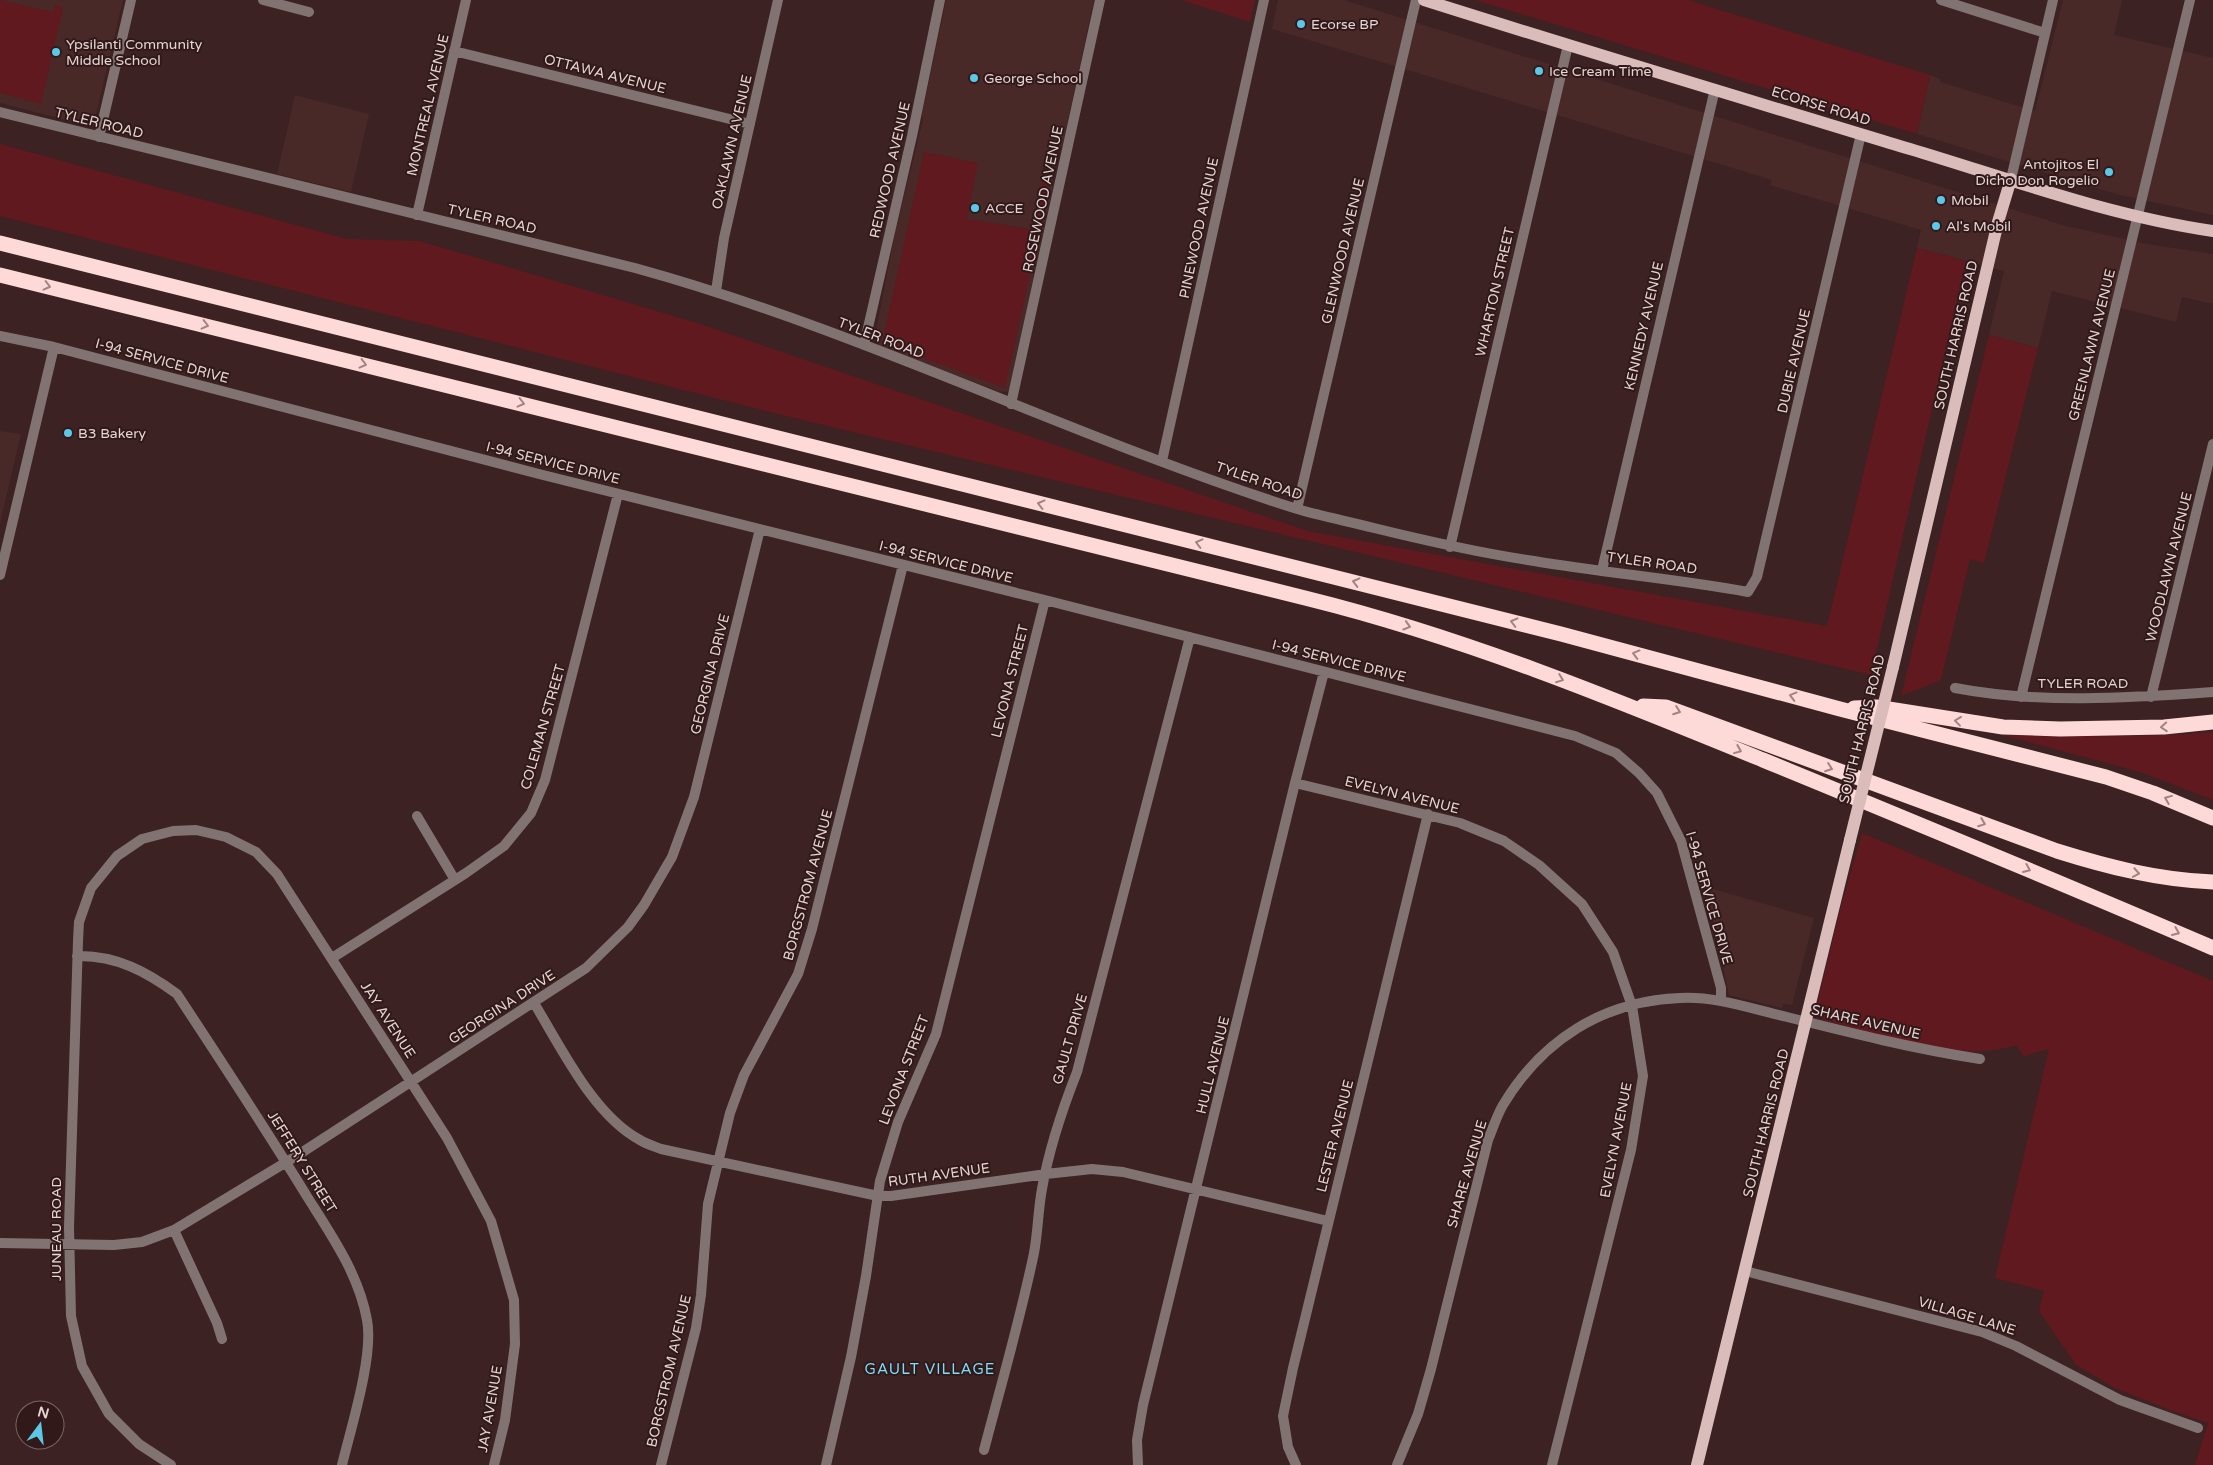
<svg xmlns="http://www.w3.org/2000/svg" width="2213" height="1465" font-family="'Varela Round',sans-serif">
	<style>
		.built { fill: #492828 }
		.green { fill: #5f191f }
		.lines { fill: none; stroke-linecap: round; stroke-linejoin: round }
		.minor { stroke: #827373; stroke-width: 10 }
		.major { stroke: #dabcbb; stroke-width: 12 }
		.highway { stroke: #fdd9d8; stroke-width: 15 }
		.major-bridge { stroke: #dabcbb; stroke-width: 12 }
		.oneway { stroke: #a18382 }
		.poi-dot { fill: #5bc8e7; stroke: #311919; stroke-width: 2 }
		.labels { text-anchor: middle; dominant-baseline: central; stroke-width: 4; stroke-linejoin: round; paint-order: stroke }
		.poi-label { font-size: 14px; fill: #e5d4d3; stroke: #311919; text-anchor: start }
		.street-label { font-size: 14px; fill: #e5d4d3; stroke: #311919 }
		.neighbourhood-label { font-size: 15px; letter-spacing: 1px; fill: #7ddefb; stroke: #311919 }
	</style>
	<rect width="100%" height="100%" fill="#3c2222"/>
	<!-- built -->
	<path class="built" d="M 0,0 L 123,0 L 93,127 L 0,103 Z
		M 946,0 L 1094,0 L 1063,143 L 1057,152 L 1045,158 L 1042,169 L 1052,179 L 1053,187 L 1010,388 L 1007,392 L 998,391 L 879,346 L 875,336 L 896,229 L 923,120 L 922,114 Z
		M 1278,0 L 1344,0 L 2066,226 L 2147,244 L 2213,254 L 2213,304 L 2182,297 L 2176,322 L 2052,291 L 2038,348 L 1989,335 L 2004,271 L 1917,248 L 1921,230 L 1770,185 L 1772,180 L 1272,29 Z
		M 2063,0 L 2122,0 L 2114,35 L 2213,58 L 2213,215 L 2120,195 L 1917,134 L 1930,75 L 1940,79 L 1940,82 L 2035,111 Z
		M 295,95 L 369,114 L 351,192 L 277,174 Z
		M 0,431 L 21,434 L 0,523 Z
		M 1706,887 L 1814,918 L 1792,1005 L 1783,1004 L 1782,1008 L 1729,995 Z"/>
	<!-- green -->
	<path class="green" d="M 0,0 L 53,12 L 55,4 L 63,8 L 41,104 L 0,93 Z
		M 1181,0 L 1255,0 L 1250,22 Z
		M 1475,0 L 1688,0 L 1930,75 L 1917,134 Z
		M 0,144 L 347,239 L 420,241 L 694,322 L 1308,531 L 1827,626 L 1917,248 L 1966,261 L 1871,675 L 786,416 L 0,216 Z
		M 924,152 L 978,163 L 967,219 L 1030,229 L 1043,178 L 1049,186 L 1005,388 L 882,343 Z
		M 1989,335 L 2038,348 L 1984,563 L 1970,559 L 1941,680 L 1901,696 Z
		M 2213,732 L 2213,800 L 2140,772 L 2002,735 C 2073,736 2143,738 2213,732 Z
		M 1862,833 L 2213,981 L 2213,1465 L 2195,1465 L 2208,1423 L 2167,1409 L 2115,1388 L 2076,1365 L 2039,1311 L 2044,1291 L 1995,1278 L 2049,1049 L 2024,1056 L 2016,1045 C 1961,1064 1882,1034 1827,1021 L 1818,1016 L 1816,1009 L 1840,910 Z"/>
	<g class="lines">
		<!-- minor -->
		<path class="minor" d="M 263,0 L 309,12
			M 1941,0 L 2045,33
			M 454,51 L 750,124
			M 0,112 L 635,268 C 861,330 1071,437 1294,508 C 1320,516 1347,521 1374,528 C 1427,541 1480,553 1534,561 C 1605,573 1677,579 1748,592 L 1757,577 L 1861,134
			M 99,137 L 131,0
			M 2011,179 L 2053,0
			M 417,215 L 466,0
			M 716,291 L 724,238 L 778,0
			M 0,336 L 54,347 L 539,474 L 1045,600 L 1575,736 L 1616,753 L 1639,773 L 1657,793 L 1681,841 L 1721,988 L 1721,1001
			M 864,345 L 912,136 L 940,0
			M 1011,404 L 1100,0
			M 1162,461 L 1264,0
			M 1297,509 L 1416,0
			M 1450,547 L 1568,45
			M 1602,570 L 1715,89
			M 0,575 L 54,347
			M 1955,688 C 2039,704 2128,698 2213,692
			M 2021,697 L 2190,0
			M 2151,697 L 2213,444
			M 1295,783 L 1460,823 L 1504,841 L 1539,865 L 1582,904 L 1613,952 L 1632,1006 L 1643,1076 L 1631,1150 L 1552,1465
			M 417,816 L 455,880
			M 77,956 C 116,955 147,972 177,994 C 221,1061 266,1129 308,1198 C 332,1236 359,1275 367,1320 C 374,1355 351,1428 342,1465
			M 332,958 L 466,873 L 504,846 L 531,813 L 545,780 L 618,494
			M 534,1003 C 561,1047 593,1115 640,1140 C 646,1144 654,1146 661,1149 L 878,1196 L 891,1196 L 1046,1174 L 1092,1169 L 1123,1172 L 1328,1221
			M 174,1230 L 217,1323 L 222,1339
			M 0,1243 L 114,1245 L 142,1242 L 174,1230 L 298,1155 L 586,968 L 628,927 L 644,905 L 672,857 L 694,797 L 760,529
			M 1745,1271 L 1982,1332 L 2016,1346 L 2120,1400 L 2198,1428
			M 984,1450 C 1001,1385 1020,1320 1034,1253 C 1038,1232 1038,1210 1042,1189 C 1049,1149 1062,1110 1077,1072 L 1190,637
			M 171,1465 L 139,1444 L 109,1414 L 82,1366 L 71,1316 L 69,1227 L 78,941 L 79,922 L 91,888 L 117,856 L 142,839 L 173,831 L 196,830 L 226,837 L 256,852 L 277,874 L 447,1138 L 491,1221 L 514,1300 L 515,1344 L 505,1420 L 494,1465
			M 661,1465 L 696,1328 L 701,1295 L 708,1204 L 730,1113 L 744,1075 L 798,974 L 812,929 L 903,565
			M 826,1465 L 851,1357 L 866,1276 L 880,1181 L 898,1122 L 936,1034 L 1045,600
			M 1138,1465 L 1137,1440 L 1143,1405 L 1295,783 L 1324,672
			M 1296,1465 L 1288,1447 L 1283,1416 L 1293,1368 L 1428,814
			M 1397,1465 L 1418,1414 L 1431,1369 L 1488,1140 C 1493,1128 1497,1115 1503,1105 C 1542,1040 1603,1001 1680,998 C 1716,996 1752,1009 1787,1017 C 1851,1033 1915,1049 1980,1059"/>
		<!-- major -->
		<path class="major" d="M 1424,0 C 1585,51 1748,100 1910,149 C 2010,179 2110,216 2213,231
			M 1893,667 L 1998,222 L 2011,179
			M 1697,1465 L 1850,840"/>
		<!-- highway -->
		<path class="highway" d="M 0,243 L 1561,634 L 1840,709 L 2106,777 L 2153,793 L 2213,818
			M 0,275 L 1309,599 C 1466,638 1614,699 1763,760 C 1914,822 2064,884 2213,948
			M 1643,706 L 1666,707 L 2057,851 C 2108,867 2159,880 2213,882
			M 1854,708 L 1876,707 L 2003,727 L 2060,729 L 2164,727 L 2213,722"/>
		<!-- major-bridge -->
		<path class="major-bridge" d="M 1850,840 L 1893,667"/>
	</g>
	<!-- one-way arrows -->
	<defs><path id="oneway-chevron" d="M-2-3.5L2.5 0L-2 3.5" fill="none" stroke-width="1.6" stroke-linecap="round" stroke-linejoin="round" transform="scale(1.25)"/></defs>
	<g class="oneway">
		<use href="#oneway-chevron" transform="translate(47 286) rotate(14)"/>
		<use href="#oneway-chevron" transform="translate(205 325) rotate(14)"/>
		<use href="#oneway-chevron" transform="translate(363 364) rotate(14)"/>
		<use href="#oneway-chevron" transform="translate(521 403) rotate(14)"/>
		<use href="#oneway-chevron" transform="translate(1041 504) rotate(-166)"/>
		<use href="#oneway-chevron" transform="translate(1199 543) rotate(-166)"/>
		<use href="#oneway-chevron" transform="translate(1356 582) rotate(-166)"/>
		<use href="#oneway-chevron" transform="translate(1514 622) rotate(-166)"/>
		<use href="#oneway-chevron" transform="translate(1407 626) rotate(17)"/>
		<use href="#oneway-chevron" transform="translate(1636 654) rotate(-165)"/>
		<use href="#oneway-chevron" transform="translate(1560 679) rotate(21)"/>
		<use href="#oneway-chevron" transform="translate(1793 696) rotate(-165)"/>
		<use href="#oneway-chevron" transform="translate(1677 711) rotate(20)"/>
		<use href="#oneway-chevron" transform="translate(1958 721) rotate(-173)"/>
		<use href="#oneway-chevron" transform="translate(2164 727) rotate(176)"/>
		<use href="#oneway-chevron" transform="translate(1738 750) rotate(22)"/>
		<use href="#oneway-chevron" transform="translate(1829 768) rotate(20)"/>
		<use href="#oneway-chevron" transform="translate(2168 799) rotate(-158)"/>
		<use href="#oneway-chevron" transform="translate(1982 823) rotate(21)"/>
		<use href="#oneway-chevron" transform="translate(2027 869) rotate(23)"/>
		<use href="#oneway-chevron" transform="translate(2136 873) rotate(10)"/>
		<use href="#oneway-chevron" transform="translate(2176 932) rotate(23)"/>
	</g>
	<!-- markers -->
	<g class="poi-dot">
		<circle cx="1301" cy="24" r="5"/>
		<circle cx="56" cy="52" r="5"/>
		<circle cx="1539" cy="71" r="5"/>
		<circle cx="974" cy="78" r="5"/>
		<circle cx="2109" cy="172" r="5"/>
		<circle cx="1941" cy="200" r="5"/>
		<circle cx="975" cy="208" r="5"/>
		<circle cx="1936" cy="226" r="5"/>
		<circle cx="68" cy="433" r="5"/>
	</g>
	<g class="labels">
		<!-- poi labels -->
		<g class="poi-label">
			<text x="1311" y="24">Ecorse BP</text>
			<text x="66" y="44">Ypsilanti Community<tspan x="66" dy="16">Middle School</tspan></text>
			<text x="1549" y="71">Ice Cream Time</text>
			<text x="984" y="78">George School</text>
			<text x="2099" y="164" text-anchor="end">Antojitos El<tspan x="2099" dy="16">Dicho Don Rogelio</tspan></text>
			<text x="1951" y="200">Mobil</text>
			<text x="985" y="208">ACCE</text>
			<text x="1946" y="226">Al's Mobil</text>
			<text x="78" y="433">B3 Bakery</text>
		</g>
		<!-- street labels -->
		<g class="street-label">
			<text transform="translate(605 74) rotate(14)">OTTAWA AVENUE</text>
			<text transform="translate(428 105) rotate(-77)">MONTREAL AVENUE</text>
			<text transform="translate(1821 106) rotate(17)">ECORSE ROAD</text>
			<text transform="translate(99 123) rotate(14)">TYLER ROAD</text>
			<text transform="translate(732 142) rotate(-77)">OAKLAWN AVENUE</text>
			<text transform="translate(890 170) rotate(-77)">REDWOOD AVENUE</text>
			<text transform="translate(1043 199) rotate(-78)">ROSEWOOD AVENUE</text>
			<text transform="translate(492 219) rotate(13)">TYLER ROAD</text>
			<text transform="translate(1199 228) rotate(-78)">PINEWOOD AVENUE</text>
			<text transform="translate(1343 251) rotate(-77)">GLENWOOD AVENUE</text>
			<text transform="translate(1495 292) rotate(-77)">WHARTON STREET</text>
			<text transform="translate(1644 326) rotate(-77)">KENNEDY AVENUE</text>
			<text transform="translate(1956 335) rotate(-77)">SOUTH HARRIS ROAD</text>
			<text transform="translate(881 338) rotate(21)">TYLER ROAD</text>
			<text transform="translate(2092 345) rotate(-76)">GREENLAWN AVENUE</text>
			<text transform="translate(162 361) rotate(15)">I-94 SERVICE DRIVE</text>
			<text transform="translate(1794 361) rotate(-77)">DUBIE AVENUE</text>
			<text transform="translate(553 463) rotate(14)">I-94 SERVICE DRIVE</text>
			<text transform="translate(1259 481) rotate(19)">TYLER ROAD</text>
			<text transform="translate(946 562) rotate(14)">I-94 SERVICE DRIVE</text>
			<text transform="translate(1652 563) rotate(8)">TYLER ROAD</text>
			<text transform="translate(2169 567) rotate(-76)">WOODLAWN AVENUE</text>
			<text transform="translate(1339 661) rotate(14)">I-94 SERVICE DRIVE</text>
			<text transform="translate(710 674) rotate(-76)">GEORGINA DRIVE</text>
			<text transform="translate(1010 681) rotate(-76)">LEVONA STREET</text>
			<text x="2083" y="683">TYLER ROAD</text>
			<text transform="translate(543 727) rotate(-74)">COLEMAN STREET</text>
			<text transform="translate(1862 729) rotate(-76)">SOUTH HARRIS ROAD</text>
			<text transform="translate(1402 795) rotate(14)">EVELYN AVENUE</text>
			<text transform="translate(808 885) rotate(-75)">BORGSTROM AVENUE</text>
			<text transform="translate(1709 898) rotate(74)">I-94 SERVICE DRIVE</text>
			<text transform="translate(502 1007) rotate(-33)">GEORGINA DRIVE</text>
			<text transform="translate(388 1020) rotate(57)">JAY AVENUE</text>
			<text transform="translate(1866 1022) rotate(13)">SHARE AVENUE</text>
			<text transform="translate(1070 1039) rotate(-74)">GAULT DRIVE</text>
			<text transform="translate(1213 1065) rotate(-76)">HULL AVENUE</text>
			<text transform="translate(904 1070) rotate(-69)">LEVONA STREET</text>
			<text transform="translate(1766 1123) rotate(-76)">SOUTH HARRIS ROAD</text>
			<text transform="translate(1335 1136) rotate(-76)">LESTER AVENUE</text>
			<text transform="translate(1616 1140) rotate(-79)">EVELYN AVENUE</text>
			<text transform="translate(302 1162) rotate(58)">JEFFERY STREET</text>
			<text transform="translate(1467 1174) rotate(-74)">SHARE AVENUE</text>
			<text transform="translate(939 1175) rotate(-8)">RUTH AVENUE</text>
			<text transform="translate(56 1229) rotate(-90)">JUNEAU ROAD</text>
			<text transform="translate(1967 1316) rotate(17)">VILLAGE LANE</text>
			<text transform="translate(669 1371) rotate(-77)">BORGSTROM AVENUE</text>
			<text transform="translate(490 1409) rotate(-80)">JAY AVENUE</text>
		</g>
		<!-- neighbourhood labels -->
		<g class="neighbourhood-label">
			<text x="930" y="1369">GAULT VILLAGE</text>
		</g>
	</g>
	<!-- north arrow -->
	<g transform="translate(40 1425) rotate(15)"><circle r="24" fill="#311919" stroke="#796463"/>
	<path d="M0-4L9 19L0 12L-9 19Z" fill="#5bc8e7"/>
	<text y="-8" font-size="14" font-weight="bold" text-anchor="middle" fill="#e5d4d3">N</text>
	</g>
</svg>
